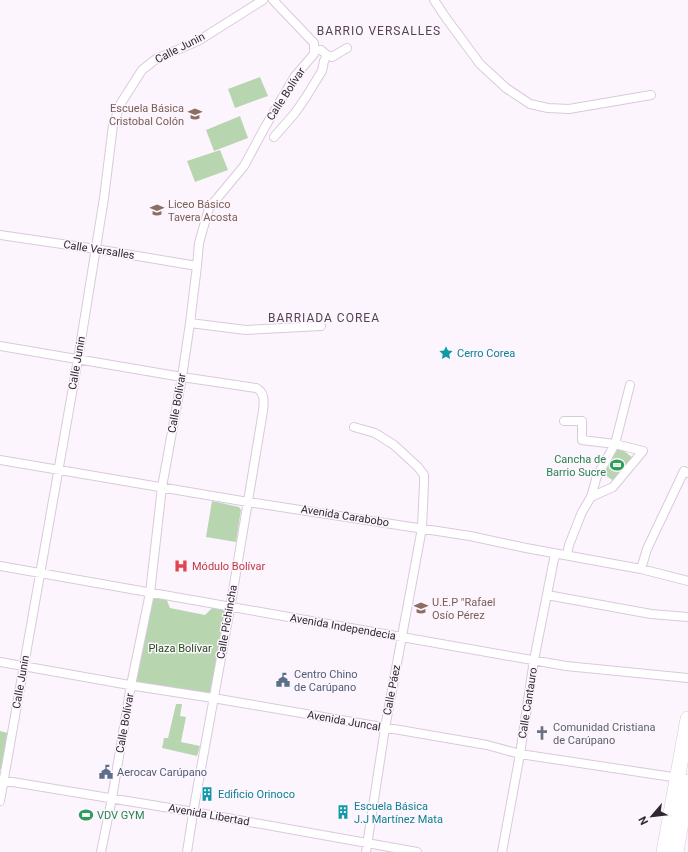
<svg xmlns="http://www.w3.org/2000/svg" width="688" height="852" font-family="Roboto,sans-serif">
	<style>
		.green { fill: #b7d6b0 }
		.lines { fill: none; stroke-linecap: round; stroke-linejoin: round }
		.street-casing { stroke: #dbc8dd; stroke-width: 10 }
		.highway-casing { stroke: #dbc8dd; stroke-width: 16 }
		.street { stroke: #fff; stroke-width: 8 }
		.highway { stroke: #fff; stroke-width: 15 }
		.labels { text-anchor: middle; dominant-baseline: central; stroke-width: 3; stroke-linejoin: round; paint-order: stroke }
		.street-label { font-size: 11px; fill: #2f2830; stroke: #fdf5fe }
		.education-label { font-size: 11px; fill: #785e54; stroke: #fdf5fe; text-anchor: start }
		.culture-label { font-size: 11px; fill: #0d838f; stroke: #fdf5fe; text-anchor: start }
		.leisure-label { font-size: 11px; fill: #27864d; stroke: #fdf5fe; text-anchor: end }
		.health-label { font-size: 11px; fill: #be3a42; stroke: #fdf5fe; text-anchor: start }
		.park-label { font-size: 11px; fill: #214d17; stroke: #fdf5fe }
		.service-label { font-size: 11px; fill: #4e5e75; stroke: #fdf5fe; text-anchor: start }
		.worship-label { font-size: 11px; fill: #5b616d; stroke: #fdf5fe; text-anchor: start }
		.neighbourhood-label { font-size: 12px; letter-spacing: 1px; fill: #534355; stroke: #fdf5fe }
	</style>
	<rect width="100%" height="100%" fill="#fdf5fe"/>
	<!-- green -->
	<path class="green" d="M 260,77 L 268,96 L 235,108 L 228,89 Z
		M 240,116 L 248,138 L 214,151 L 206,130 Z
		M 220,150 L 228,170 L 195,182 L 187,161 Z
		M 619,447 L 633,458 L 615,482 L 601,472 Z
		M 212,501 L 239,507 L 241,510 L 236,542 L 206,537 Z
		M 153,595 L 166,598 L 170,608 L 205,615 L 214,606 L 225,608 L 212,694 L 134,682 Z
		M 176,704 L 182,704 L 180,716 L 186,717 L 181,742 L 200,746 L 197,756 L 162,748 L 164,738 L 168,738 Z
		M 0,731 L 8,733 L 1,769 L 0,769 Z"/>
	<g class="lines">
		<defs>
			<path id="street" d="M 434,0 L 446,18 L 480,64 L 506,88 L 530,104 L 548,108 L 569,109 L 651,95
				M 314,50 L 321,50 L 327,55 L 332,57 L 347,48
				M 274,137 L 295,113 L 306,97 L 322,71 L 324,61 L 327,55
				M 0,235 L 96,249 L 197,266
				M 190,323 L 246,330 L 321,326
				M 0,346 L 182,377 L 256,388 C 265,392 264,402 263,411 L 231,603 L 194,807 L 187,852
				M 564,421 L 582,421 L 582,440 L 615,444 L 643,451 L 613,487 L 591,497
				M 354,427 L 375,433 L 394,445 L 418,467 L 424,475 L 424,483 L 422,528 L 385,728 L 366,852
				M 0,460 L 248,502 L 470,536 L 526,548 L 641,569 L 688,581
				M 567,555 L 569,545 L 582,512 L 591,497 L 597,476 L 615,444 L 630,385
				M 0,566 L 566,666 L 688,678
				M 641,569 L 647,549 L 684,471 L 688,473
				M 547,595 L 651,614 L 688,617
				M 0,662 L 135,686 L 213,698 L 487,745 L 520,754 L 679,778
				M 0,780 L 194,812 L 417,852
				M 0,801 L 78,359 L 104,198 L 113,125 L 121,103 L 142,70 L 156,59 L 198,41 L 263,0
				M 101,852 L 112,798 L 131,685 L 150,593 L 162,487 L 182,377 L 190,323 L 197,266 L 199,243 L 209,208 L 244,166 L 265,127 L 295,76 L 314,54 L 314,43 L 273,0
				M 502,852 L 520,754 L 534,660 L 555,554"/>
			<path id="highway" d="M 664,852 L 688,719
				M 676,852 L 688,782"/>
		</defs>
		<!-- street casing -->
		<use href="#street" class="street-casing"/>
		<!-- highway casing -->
		<use href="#highway" class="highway-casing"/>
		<!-- street -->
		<use href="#street" class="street"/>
		<!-- highway -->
		<use href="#highway" class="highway"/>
	</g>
	<!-- icons -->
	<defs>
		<symbol id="school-bare" viewBox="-9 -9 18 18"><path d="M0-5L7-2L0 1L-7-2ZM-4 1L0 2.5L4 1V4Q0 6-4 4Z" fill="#8d6e63" stroke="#fdf5fe" stroke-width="2.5" paint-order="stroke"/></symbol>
		<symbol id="sight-bare" viewBox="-9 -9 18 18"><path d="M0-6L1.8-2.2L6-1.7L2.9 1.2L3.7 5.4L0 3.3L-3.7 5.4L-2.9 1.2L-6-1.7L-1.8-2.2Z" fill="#0f9aa8" stroke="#fdf5fe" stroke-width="2.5" paint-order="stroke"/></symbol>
		<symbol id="stadium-bare" viewBox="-9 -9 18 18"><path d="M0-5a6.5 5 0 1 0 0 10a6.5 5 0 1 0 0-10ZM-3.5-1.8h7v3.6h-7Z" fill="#2e9e5b" stroke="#fdf5fe" stroke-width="2.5" paint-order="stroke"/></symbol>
		<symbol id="hospital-bare" viewBox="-9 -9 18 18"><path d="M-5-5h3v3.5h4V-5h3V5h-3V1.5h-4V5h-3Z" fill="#e0444e" stroke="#fdf5fe" stroke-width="2.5" paint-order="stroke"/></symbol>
		<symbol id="civic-bare" viewBox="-9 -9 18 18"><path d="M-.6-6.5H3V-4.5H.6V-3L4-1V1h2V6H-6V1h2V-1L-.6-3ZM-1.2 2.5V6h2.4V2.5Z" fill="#5c6f8a" stroke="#fdf5fe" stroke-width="2.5" paint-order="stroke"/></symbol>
		<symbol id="church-bare" viewBox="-9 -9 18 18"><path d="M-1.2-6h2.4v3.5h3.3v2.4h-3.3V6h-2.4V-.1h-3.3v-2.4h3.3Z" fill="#6b7280" stroke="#fdf5fe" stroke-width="2.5" paint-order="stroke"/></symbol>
		<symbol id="building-bare" viewBox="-9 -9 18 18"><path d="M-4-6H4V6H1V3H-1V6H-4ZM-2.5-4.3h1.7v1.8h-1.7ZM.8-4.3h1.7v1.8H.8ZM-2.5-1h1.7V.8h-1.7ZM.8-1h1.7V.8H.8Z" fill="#0f9aa8" stroke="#fdf5fe" stroke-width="2.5" paint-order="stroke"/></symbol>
	</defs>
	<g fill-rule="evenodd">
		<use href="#school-bare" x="185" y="104" width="20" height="20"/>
		<use href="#school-bare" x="147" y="200" width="20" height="20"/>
		<use href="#sight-bare" x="436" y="343" width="20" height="20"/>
		<use href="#stadium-bare" x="607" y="455" width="20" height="20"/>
		<use href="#hospital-bare" x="171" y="556" width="20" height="20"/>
		<use href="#school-bare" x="411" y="598" width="20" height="20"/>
		<use href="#civic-bare" x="273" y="670" width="20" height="20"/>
		<use href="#church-bare" x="532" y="723" width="20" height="20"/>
		<use href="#civic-bare" x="96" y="762" width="20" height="20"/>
		<use href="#building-bare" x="197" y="784" width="20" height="20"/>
		<use href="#building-bare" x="333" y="802" width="20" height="20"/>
		<use href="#stadium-bare" x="76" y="805" width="20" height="20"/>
	</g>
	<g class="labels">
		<!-- street labels -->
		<g class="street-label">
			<text transform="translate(180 48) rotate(-27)">Calle Junin</text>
			<text transform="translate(286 94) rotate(-57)">Calle Bolívar</text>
			<text transform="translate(99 250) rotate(9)">Calle Versalles</text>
			<text transform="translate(77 363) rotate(-80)">Calle Junin</text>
			<text transform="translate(177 403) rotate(-80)">Calle Bolívar</text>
			<text transform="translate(345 516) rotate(9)">Avenida Carabobo</text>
			<text transform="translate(227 622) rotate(-80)">Calle Pichincha</text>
			<text transform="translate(343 627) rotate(10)">Avenida Independecia</text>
			<text transform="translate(21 682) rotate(-80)">Calle Junin</text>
			<text transform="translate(392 690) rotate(-79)">Calle Páez</text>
			<text transform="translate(528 703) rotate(-81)">Calle Cantauro</text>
			<text transform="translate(344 721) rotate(10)">Avenida Juncal</text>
			<text transform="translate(125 723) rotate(-80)">Calle Bolívar</text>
			<text transform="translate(209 815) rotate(10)">Avenida Libertad</text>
		</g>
		<!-- education labels -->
		<g class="education-label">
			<text x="184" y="108" text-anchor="end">Escuela Básica<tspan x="184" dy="13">Cristobal Colón</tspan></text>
			<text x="168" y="204">Liceo Básico<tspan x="168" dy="13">Tavera Acosta</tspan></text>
			<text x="432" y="602">U.E.P "Rafael<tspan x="432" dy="13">Osío Pérez</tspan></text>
		</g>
		<!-- culture labels -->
		<g class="culture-label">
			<text x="457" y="353">Cerro Corea</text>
			<text x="218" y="794">Edificio Orinoco</text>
			<text x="354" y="806">Escuela Básica<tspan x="354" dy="13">J.J Martínez Mata</tspan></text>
		</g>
		<!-- leisure labels -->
		<g class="leisure-label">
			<text x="606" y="459">Cancha de<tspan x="606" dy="13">Barrio Sucre</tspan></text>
			<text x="97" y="815" text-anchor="start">VDV GYM</text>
		</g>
		<!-- health labels -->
		<g class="health-label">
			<text x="192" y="566">Módulo Bolívar</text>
		</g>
		<!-- park labels -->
		<g class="park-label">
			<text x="180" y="648">Plaza Bolívar</text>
		</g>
		<!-- service labels -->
		<g class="service-label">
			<text x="294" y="674">Centro Chino<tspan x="294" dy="13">de Carúpano</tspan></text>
			<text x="117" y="772">Aerocav Carúpano</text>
		</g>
		<!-- worship labels -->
		<g class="worship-label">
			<text x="553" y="727">Comunidad Cristiana<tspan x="553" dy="13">de Carúpano</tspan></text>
		</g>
		<!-- neighbourhood labels -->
		<g class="neighbourhood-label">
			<text x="379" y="31">BARRIO VERSALLES</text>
			<text x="324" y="318">BARRIADA COREA</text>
		</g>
	</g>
	<!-- north arrow -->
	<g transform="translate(652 816) rotate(242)" stroke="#fdf5fe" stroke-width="3" paint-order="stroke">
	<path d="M0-3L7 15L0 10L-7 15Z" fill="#2f2830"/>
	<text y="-6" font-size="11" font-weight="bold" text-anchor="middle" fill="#2f2830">N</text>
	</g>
</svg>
